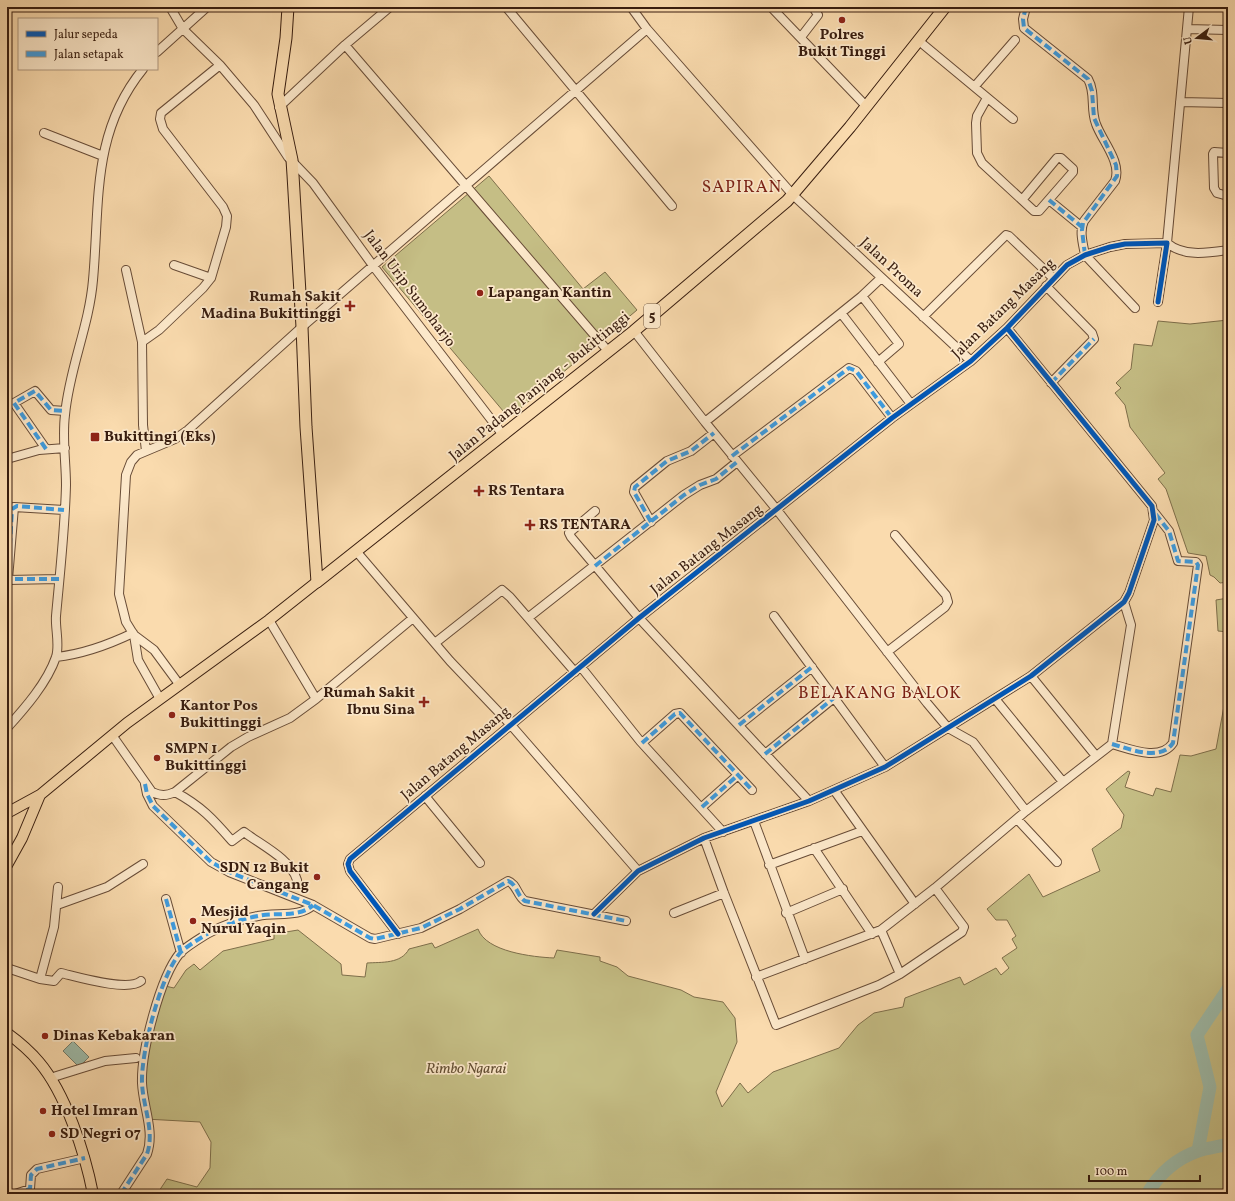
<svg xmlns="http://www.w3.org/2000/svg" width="1235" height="1201" font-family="Vollkorn,serif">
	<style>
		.green { fill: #c5be85; stroke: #7e6e4a }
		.water { fill: #9ebba9; stroke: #757c6b }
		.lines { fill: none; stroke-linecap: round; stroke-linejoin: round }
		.river { stroke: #9ebba9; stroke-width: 13 }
		.minor-casing { stroke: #684c37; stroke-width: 10 }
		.major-casing { stroke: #381d0f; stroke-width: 12 }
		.highway-casing { stroke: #381d0f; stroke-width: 13 }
		.minor { stroke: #fce8ca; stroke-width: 8 }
		.major { stroke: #fadbae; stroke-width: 10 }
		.highway { stroke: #fadbae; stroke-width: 11 }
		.quiet { stroke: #3e9bde; stroke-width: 4; stroke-dasharray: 8 4; stroke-linecap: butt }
		.cycleway-casing { stroke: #fce8ca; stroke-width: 8 }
		.cycleway { stroke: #0057b8; stroke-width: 5 }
		.poi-dot { fill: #8f2418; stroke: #fce8ca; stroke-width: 1.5 }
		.labels { text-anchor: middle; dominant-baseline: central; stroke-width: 3.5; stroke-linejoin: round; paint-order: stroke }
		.shield { fill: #fce8ca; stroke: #735a47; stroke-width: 1 }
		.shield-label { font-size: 14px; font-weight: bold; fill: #381d0f }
		.poi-label { font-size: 15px; font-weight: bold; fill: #381d0f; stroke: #fce8ca; text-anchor: start }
		.street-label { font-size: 15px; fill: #381d0f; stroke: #fce8ca }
		.park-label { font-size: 15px; font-style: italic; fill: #624d32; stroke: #fce8ca }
		.quarter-label { font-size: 17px; letter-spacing: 1px; fill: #7a1f14; stroke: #fce8ca }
	</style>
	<rect width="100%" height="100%" fill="#fadbae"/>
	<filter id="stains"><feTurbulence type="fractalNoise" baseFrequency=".005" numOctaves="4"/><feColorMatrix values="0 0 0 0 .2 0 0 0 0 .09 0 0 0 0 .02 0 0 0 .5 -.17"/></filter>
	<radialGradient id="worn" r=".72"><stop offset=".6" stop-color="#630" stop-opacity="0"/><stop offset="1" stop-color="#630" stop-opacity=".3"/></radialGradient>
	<!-- green -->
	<path class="green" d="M 489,176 L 583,289 L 605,272 L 637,310 L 509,418 L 382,267 Z
		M 1228,320 L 1228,582 L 1220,583 L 1214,577 L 1210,575 L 1206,556 L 1188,553 L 1166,489 L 1158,479 L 1165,473 L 1130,427 L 1125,405 L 1115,393 L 1121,388 L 1116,383 L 1131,369 L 1134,344 L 1152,346 L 1158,321 L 1190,324 Z
		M 1228,598 L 1228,632 L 1218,631 L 1216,600 Z
		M 1228,653 L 1228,1194 L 157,1194 L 167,1179 L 197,1187 L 210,1168 L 211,1142 L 200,1122 L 145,1119 L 143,1066 L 165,986 L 174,988 L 186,970 L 194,964 L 200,970 L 223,951 L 274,939 L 274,934 L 298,930 L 341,964 L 342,975 L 365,977 L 367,963 C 382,962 401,964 409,949 L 432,943 L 435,948 L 478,929 C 486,952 533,957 554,958 L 557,950 L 600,957 L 600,961 L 617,967 L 628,976 L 681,990 L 694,997 L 723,1002 L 735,1018 L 737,1042 L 716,1092 L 722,1107 L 740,1083 L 748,1093 L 773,1072 L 839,1048 L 858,1025 L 874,1013 L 903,1007 L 905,998 L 960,977 L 964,985 L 996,968 L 1001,975 L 1009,968 L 1002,958 L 1017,948 L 1012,939 L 1016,936 L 1007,920 L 996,920 L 987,909 L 1029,874 L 1043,897 L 1100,871 L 1092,849 L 1121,828 L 1124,815 L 1106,789 L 1128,771 L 1130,772 L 1125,787 L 1153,796 L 1156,788 L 1171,792 L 1180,755 L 1191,756 L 1216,749 L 1224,706 L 1224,654 Z"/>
	<!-- water -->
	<path class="water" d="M 73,1041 L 89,1057 L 79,1067 L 63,1051 Z"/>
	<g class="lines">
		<!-- river -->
		<path class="river" d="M 1198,1151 L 1210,1087 L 1197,1035 L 1228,989
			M 1147,1194 C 1159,1174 1175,1159 1198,1151 C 1207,1148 1218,1147 1228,1144"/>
		<defs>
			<path id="minor" d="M 170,7 L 183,29 L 220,65 L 254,105 L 288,157 L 313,183 L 374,267 L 503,435
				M 506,7 L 672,206
				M 631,7 L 647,29 L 793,195 L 971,361
				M 771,7 L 866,106
				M 1026,7 L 1023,19 L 1024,28 L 1088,79 C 1096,93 1090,109 1096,124 C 1102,141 1122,162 1115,181 L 1084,221 C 1079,231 1083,244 1085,255 L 1135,308
				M 1189,7 L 1167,243 C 1184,257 1207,253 1228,250
				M 1187,29 L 1228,30
				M 801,37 L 818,15 L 813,7
				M 919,41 L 1013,119
				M 345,45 L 608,351
				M 157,52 L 207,7
				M 975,86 L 1015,40
				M 987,98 L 977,116 L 976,123 L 977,153 L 982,163 L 1034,211 L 1039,211 L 1073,172 L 1073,169 L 1061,158 L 1057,158 L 1022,200
				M 1180,102 L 1228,103
				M 279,107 L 345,45 L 390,7
				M 44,133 L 103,156
				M 1228,153 L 1214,152 L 1213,154 L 1214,188 L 1217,193 L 1228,196
				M 1049,200 L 1082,227
				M 174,265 L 211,278
				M 126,270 L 142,342
				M 1046,286 L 1092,333 L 1094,339 L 1051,383
				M 862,296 L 880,279
				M 841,313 L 911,404
				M 923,317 L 1006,235 L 1009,236 L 1053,278
				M 634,331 L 705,422 L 777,510 L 927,703 L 948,728 L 973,742 L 1026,811
				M 705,422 L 862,296 L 899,344 L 878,362
				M 46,449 L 14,403 L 35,391 L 51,410 L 65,411
				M 146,451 L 143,425 L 142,342 L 159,330 L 203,288 L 211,278 L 226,227 L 227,216 L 223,207 L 163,129 L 160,119 L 161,113 L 220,65
				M 732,456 L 849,368 L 856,371 L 892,418
				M 7,459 L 39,450 L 65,448
				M 595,511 L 569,533 L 571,537 L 639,618 L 809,801
				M 651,522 L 634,492 L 635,487 L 667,461 L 691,451 L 714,433
				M 356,551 L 450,661 L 510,724 L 638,871
				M 8,579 L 14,507 L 64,510
				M 7,580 L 59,579
				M 774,616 L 885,767
				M 529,617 L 684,495 L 700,485 L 716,479 L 737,462
				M 269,620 L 316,699
				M 134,635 L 138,660 L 160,699
				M 435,643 L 502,590 L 510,597 L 575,672
				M 887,652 L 945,607 L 948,602 L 946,595 L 895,535
				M 56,657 C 84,654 108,645 133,633
				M 581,667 L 640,741 L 723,832
				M 1031,676 L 1096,756
				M 179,684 L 154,650 L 134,635 L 126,622 L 119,594 L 126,475 L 131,462 L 137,455 L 175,439 L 188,430 L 302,327 L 647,29
				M 996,700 L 1063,782
				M 739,725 L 812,667
				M 7,728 C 25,708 47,683 56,657 C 60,645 55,628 56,616 C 60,572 65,528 66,485 C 66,462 62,438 65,415 C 69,369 89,327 93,280 C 100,203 91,133 143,69
				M 112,735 L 152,792 C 161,796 166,796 175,792 L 231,747 L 248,737 L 290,718 L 316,699 L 413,618
				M 642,743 L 675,714 L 680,713 L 752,790
				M 1112,744 C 1130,749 1160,762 1173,743 L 1198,565 L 1196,562 L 1178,561 L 1169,531 L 1154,512
				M 765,754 L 835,697
				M 145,784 L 147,794 L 153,806 L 211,862 L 229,872 L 313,905 L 370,938 L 375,939 L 421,928 L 460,909 L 508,881 C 517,884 517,896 525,901 L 626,921
				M 834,790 L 915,904
				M 175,792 C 201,806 213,819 232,841 L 244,832 C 261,845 291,859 297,880
				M 425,796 L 480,863
				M 702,807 L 738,775
				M 1017,819 L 1057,862
				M 754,821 L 805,959
				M 704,838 L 724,893 L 776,1025 L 879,985 L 900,974 L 962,932 L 964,927 L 935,888
				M 814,848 L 872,934
				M 769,865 L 862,831
				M 166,899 L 181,953
				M 57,905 L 107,887 L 143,864
				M 674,913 L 724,893
				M 786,913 L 843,889
				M 594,914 L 638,871 L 704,838 L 809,801 L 885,767 L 1031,676 L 1124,602 L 1129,593 L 1154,520 L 1152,506 L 1007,328
				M 881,930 L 900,974
				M 398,934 L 350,871 L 348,864 L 350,859 L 639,618 L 892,418 L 971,361 L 1007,328 L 1067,265 L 1085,255 L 1110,247 L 1125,244 L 1167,243 L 1158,302
				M 7,968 L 40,979 L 54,981 L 61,973 C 78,977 128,992 141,981
				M 756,977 L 881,930 L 935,888 L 1026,811 L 1112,744 L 1131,625 L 1124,602
				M 40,979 L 54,927 L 58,887
				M 50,1078 L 105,1061 L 136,1058
				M 15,1194 L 30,1189 L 31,1175 L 37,1169 L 85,1158
				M 121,1194 L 147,1154 C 155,1131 143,1107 142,1083 C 141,1052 160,977 180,953 C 187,946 199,939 207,934 C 223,925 241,919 258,916 C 276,912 300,918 313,905"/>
			<path id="major" d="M 7,813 L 40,795 L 127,723 L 269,620 L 317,582
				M 7,865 L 22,838 L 40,795
				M 7,1033 C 18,1041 30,1051 39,1062 C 66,1094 85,1153 93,1194"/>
			<path id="highway" d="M 288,7 L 286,38 L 278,94 L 292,160 L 293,175 L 302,327 L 306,427 L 317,582
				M 317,582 L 634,331 L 787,201 L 850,127 L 945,7"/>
		</defs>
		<!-- minor casing -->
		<use href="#minor" class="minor-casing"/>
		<!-- major casing -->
		<use href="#major" class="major-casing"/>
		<!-- highway casing -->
		<use href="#highway" class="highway-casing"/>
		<!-- minor -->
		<use href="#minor" class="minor"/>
		<!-- major -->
		<use href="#major" class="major"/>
		<!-- highway -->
		<use href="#highway" class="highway"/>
		<!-- quiet -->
		<path class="quiet" d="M 1026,7 L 1023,19 L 1024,28 L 1088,79 L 1092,91 L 1094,118 L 1116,165 L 1117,176 L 1083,223 L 1082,230 L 1085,255
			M 1049,200 L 1082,227
			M 1051,383 L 1094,339
			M 46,449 L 14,403 L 35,391 L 51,410 L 65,411
			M 732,456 L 849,368 L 856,371 L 892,418
			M 651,522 L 634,492 L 635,487 L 667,461 L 691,451 L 714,433
			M 595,566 L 684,495 L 700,485 L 716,479 L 737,462
			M 59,579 L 8,579 L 12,509 L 17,506 L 64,510
			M 739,725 L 812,667
			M 642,743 L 675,714 L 680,713 L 752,790
			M 1112,744 C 1130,749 1160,762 1173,743 L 1198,565 L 1196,562 L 1178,561 L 1169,531 L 1154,512
			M 765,754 L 835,697
			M 145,784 L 147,794 L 153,806 L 211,862 L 229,872 L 313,905 L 370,938 L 375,939 L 421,928 L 460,909 L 508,881 C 517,884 517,896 525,901 L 626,921
			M 702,807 L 738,775
			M 166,899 L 181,953
			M 15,1194 L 30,1189 L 31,1175 L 37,1169 L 85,1158
			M 121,1194 L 147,1154 C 155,1131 143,1107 142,1083 C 141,1052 160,977 180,953 C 187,946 199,939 207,934 C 223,925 241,919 258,916 C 276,912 300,918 313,905"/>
		<defs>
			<path id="cycleway" d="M 594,914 L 638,871 L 704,838 L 809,801 L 885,767 L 1031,676 L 1124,602 L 1129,593 L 1154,520 L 1152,506 L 1007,328
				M 398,934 L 350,871 L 348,864 L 350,859 L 639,618 L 892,418 L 971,361 L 1007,328 L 1067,265 L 1085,255 L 1110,247 L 1125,244 L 1167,243 L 1158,302"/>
		</defs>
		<!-- cycleway casing -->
		<use href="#cycleway" class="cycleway-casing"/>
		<!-- cycleway -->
		<use href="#cycleway" class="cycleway"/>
	</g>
	<!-- markers -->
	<g class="poi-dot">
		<circle cx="842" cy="20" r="4"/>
		<circle cx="480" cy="293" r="4"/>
		<path d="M348 300h4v4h4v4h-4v4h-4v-4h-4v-4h4z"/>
		<rect x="90" y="432" width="10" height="10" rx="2"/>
		<path d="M477 485h4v4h4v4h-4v4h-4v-4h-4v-4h4z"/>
		<path d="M528 519h4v4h4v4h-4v4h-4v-4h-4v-4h4z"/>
		<path d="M422 696h4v4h4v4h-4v4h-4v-4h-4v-4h4z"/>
		<circle cx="172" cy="715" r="4"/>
		<circle cx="157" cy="758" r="4"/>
		<circle cx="317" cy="877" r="4"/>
		<circle cx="193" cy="921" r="4"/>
		<circle cx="45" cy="1036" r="4"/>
		<circle cx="43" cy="1111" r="4"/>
		<circle cx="52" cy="1134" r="4"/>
	</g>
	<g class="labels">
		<!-- shield labels -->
		<rect class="shield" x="644" y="304" width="16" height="24" rx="3"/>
		<g class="shield-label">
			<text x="652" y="316">5</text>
		</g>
		<!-- poi labels -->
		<g class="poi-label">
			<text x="842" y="35" text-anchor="middle">Polres<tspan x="842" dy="17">Bukit Tinggi</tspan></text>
			<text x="488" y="293">Lapangan Kantin</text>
			<text x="341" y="297" text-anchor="end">Rumah Sakit<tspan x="341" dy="17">Madina Bukittinggi</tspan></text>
			<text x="104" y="437">Bukittingi (Eks)</text>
			<text x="488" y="491">RS Tentara</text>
			<text x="539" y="525">RS TENTARA</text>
			<text x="415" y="693" text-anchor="end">Rumah Sakit<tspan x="415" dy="17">Ibnu Sina</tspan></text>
			<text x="180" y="706">Kantor Pos<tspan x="180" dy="17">Bukittinggi</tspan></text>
			<text x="165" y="749">SMPN 1<tspan x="165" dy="17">Bukittinggi</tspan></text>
			<text x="309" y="868" text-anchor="end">SDN 12 Bukit<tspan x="309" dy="17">Cangang</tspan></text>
			<text x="201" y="912">Mesjid<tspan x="201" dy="17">Nurul Yaqin</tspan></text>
			<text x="53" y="1036">Dinas Kebakaran</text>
			<text x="51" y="1111">Hotel Imran</text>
			<text x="60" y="1134">SD Negri 07</text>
		</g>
		<!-- street labels -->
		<g class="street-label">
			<text transform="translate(891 268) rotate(43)">Jalan Proma</text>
			<text transform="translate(409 289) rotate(53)">Jalan Urip Sumoharjo</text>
			<text transform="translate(1004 309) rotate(-44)">Jalan Batang Masang</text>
			<text transform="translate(540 387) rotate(-39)">Jalan Padang Panjang - Bukittinggi</text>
			<text transform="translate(707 550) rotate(-38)">Jalan Batang Masang</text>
			<text transform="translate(456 754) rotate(-40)">Jalan Batang Masang</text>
		</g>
		<!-- park labels -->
		<g class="park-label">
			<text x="466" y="1069">Rimbo Ngarai</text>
		</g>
		<!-- quarter labels -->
		<g class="quarter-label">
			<text x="742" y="187">SAPIRAN</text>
			<text x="880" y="693">BELAKANG BALOK</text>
		</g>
	</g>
	<!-- margin -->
	<rect width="1235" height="1201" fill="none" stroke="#fadbae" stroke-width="24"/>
	<rect x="8" y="8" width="1219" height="1185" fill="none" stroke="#381d0f" stroke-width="2"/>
	<rect x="12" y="12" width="1211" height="1177" fill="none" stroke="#381d0f"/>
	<!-- legend -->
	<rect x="18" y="18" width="140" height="52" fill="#fce8ca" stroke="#ae977f"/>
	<rect x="26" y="31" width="20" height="6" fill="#0057b8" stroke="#ae977f"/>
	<text x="54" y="38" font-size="12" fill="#381d0f">Jalur sepeda</text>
	<rect x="26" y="51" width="20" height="6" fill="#3e9bde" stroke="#ae977f"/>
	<text x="54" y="58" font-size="12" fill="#381d0f">Jalan setapak</text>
	<!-- north arrow -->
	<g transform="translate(1197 38) rotate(254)" stroke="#fce8ca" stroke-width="3" paint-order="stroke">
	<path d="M0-3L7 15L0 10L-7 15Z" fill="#381d0f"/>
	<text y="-6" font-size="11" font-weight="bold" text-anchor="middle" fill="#381d0f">U</text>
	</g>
	<!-- scale -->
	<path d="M1089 1175v6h111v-6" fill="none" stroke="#381d0f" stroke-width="2"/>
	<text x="1095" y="1175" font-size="12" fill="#381d0f" stroke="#fce8ca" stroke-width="3" paint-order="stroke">100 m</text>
	<rect width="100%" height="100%" filter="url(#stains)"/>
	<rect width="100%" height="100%" fill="url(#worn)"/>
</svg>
